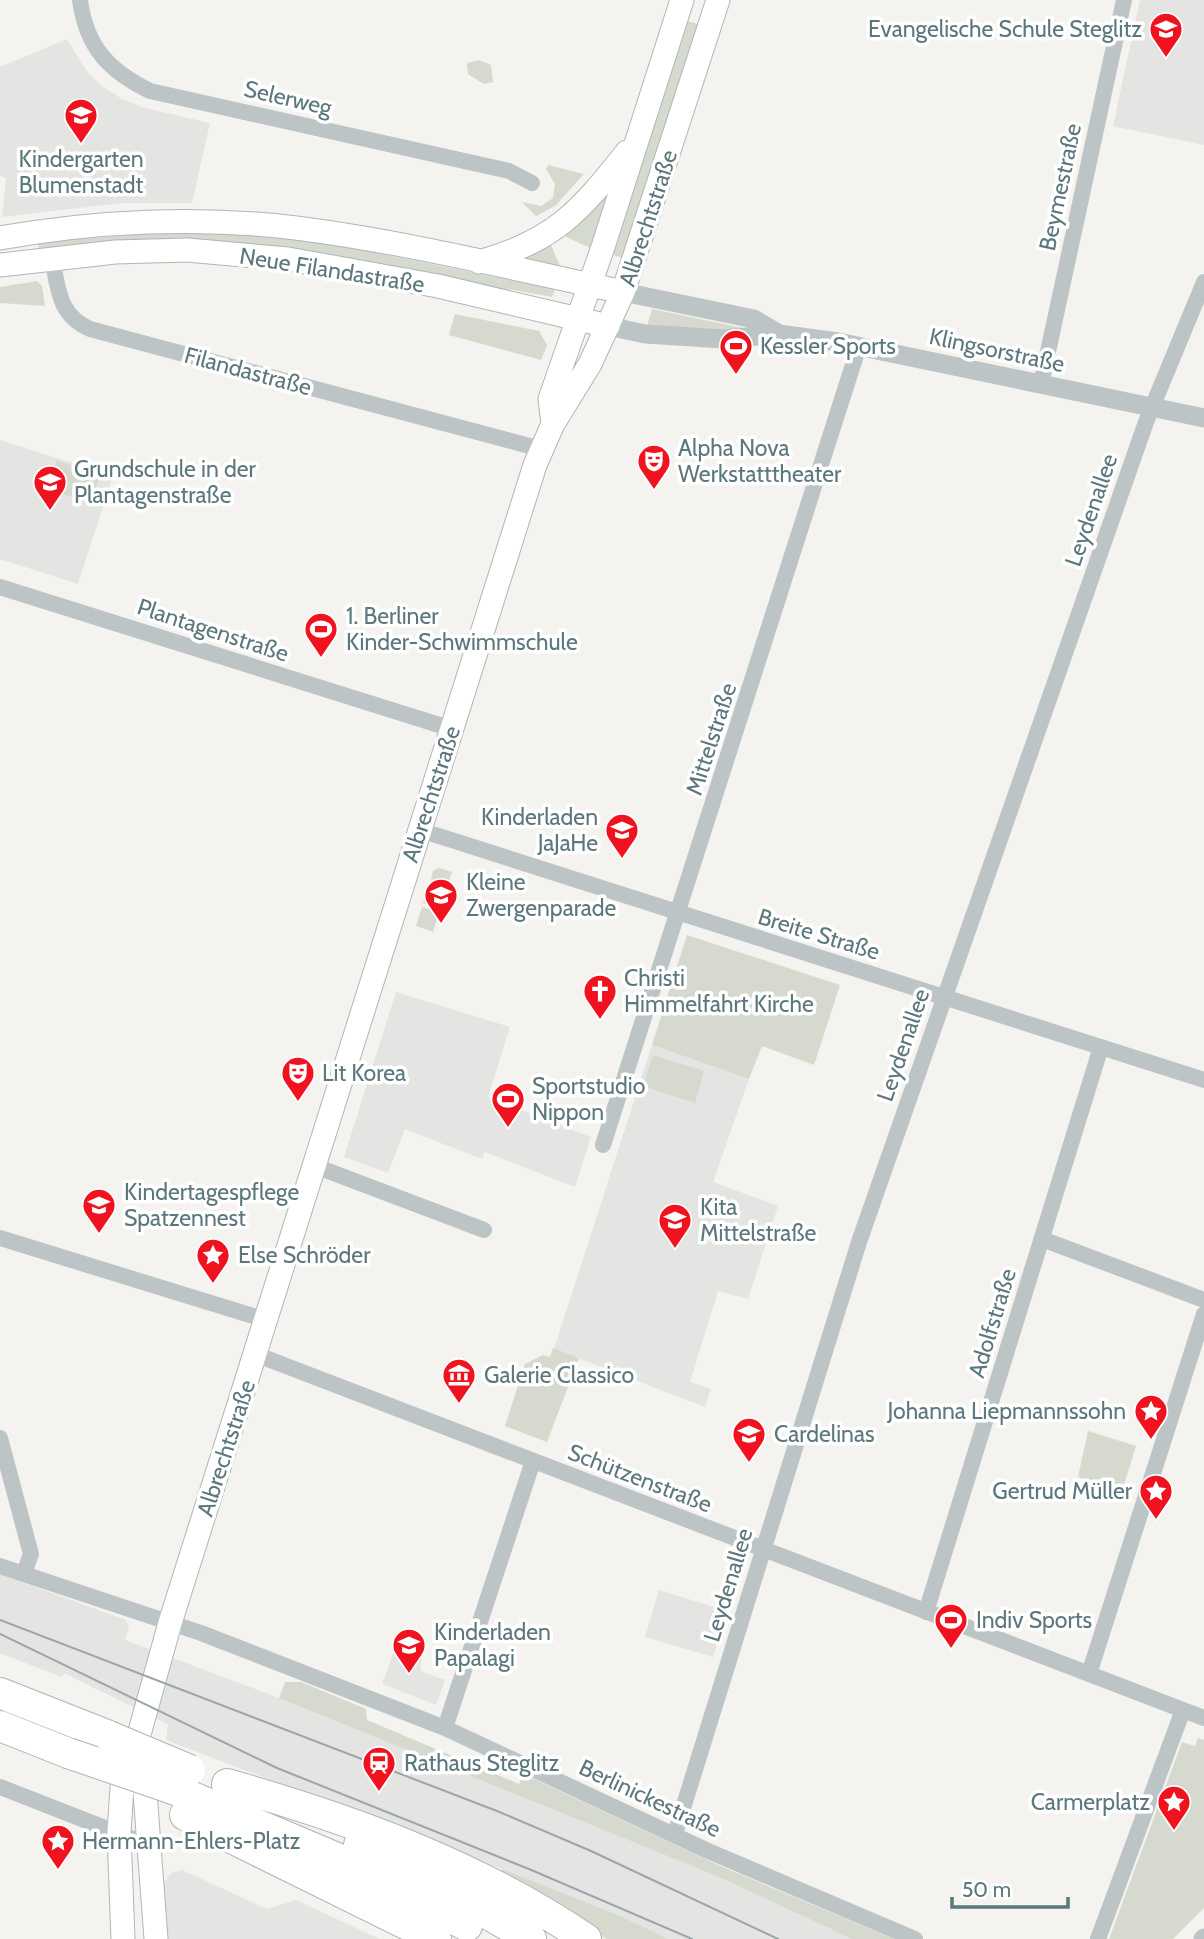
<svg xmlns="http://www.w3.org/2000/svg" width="1204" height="1939" font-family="Cabin,sans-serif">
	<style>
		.built { fill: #e4e4e3 }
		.green { fill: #d5d9ce }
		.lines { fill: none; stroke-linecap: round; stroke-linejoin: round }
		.secondary-casing { stroke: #adb7b9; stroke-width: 25 }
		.motorway-casing { stroke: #aeb5b7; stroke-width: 32 }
		.minor { stroke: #bdc4c6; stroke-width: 16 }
		.tertiary { stroke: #bdc4c6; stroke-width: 19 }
		.secondary { stroke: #fff; stroke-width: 23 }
		.motorway { stroke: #fff; stroke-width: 30 }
		.tram { stroke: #9aa6a9; stroke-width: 2 }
		.motorway-bridge-casing { stroke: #aeb5b7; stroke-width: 32; stroke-linecap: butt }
		.motorway-bridge { stroke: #fff; stroke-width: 30 }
		.labels { text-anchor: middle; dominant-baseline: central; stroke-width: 7; stroke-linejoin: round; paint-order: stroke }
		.poi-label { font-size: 23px; fill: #5c787d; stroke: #fff; text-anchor: start }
		.street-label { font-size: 23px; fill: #5c787d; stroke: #fff }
	</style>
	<rect width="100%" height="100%" fill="#f4f3ef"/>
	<!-- built -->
	<path class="built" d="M 1140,0 L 1204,0 L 1204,145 L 1113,126 Z
		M 67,39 L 86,70 L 99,84 L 122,99 L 145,108 L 210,123 L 192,203 L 122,203 L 2,217 L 6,178 L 0,176 L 0,67 Z
		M 0,440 L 113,476 L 78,584 L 0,559 Z
		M 396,992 L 510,1027 L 488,1097 L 591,1137 L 575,1187 L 485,1152 L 482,1159 L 405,1129 L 388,1173 L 344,1157 Z
		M 652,1045 L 749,1079 L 713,1182 L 778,1206 L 748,1299 L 718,1291 L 690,1382 L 711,1389 L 705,1407 L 554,1349 Z
		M 0,1574 L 126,1620 L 129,1626 L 125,1640 L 279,1698 L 719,1877 L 852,1939 L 669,1939 L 502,1869 L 166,1740 L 168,1724 L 64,1673 L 61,1677 L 0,1653 Z
		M 659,1590 L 727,1611 L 713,1657 L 645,1637 Z
		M 395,1648 L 421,1657 L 421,1671 L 445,1680 L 436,1705 L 382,1684 Z
		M 182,1870 L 267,1909 L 296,1900 L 380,1939 L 166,1939 L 164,1883 L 171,1873 Z"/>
	<!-- green -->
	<path class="green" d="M 687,21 L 698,24 L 624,258 L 613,255 Z
		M 479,60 L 491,65 L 493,82 L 484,84 L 468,74 L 467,63 Z
		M 548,165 L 584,174 L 555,206 L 536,216 L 522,202 L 541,206 L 553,198 L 555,184 L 546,169 Z
		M 604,196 L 606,199 L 590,248 L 562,235 Z
		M 158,233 L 230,233 L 333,244 L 555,289 L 552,297 L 430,275 L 39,251 L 38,242 Z
		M 550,243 L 561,268 L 521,260 L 521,256 Z
		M 37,281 L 42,286 L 45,306 L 0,303 L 0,287 Z
		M 652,309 L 748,329 L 750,332 L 647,326 Z
		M 455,314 L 539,331 L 547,345 L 541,360 L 449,335 Z
		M 57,461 L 100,475 L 91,503 L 48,489 Z
		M 439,868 L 452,872 L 448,884 L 431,879 L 433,871 Z
		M 430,883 L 447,888 L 441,909 L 423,903 Z
		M 422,907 L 439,912 L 433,932 L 416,926 Z
		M 687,935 L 840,985 L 814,1065 L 762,1046 L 749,1079 L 652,1045 Z
		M 653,1055 L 704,1071 L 695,1103 L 643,1086 Z
		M 553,1348 L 579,1358 L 547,1442 L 505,1426 L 525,1364 L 543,1355 L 550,1357 Z
		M 1088,1431 L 1136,1446 L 1122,1491 L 1078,1477 Z
		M 285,1682 L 301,1682 L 366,1709 L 367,1720 L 519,1784 L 523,1774 L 723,1867 L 894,1939 L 852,1939 L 719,1877 L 279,1698 Z
		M 1198,1738 L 1204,1740 L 1204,1908 L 1173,1939 L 1109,1939 L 1182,1742 L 1195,1746 Z
		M 502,1869 L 622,1917 L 668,1939 L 607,1939 L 497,1879 Z"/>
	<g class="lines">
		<defs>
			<path id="secondary" d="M 0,238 C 95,221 200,216 296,228 C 406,242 515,269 623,292
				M 479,262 C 555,241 580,211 627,152
				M 0,265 L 115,252 L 187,250 L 288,259 L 438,286 L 608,326
				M 553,424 L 550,399 L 603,247 L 682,0
				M 143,1766 L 156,1939
				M 123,1939 L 119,1833 L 123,1772 L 140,1731 L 170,1623 L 535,465 L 553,424 L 590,364 L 623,292 L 718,0"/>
			<path id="motorway" d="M 0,1693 L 109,1736
				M 0,1726 L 68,1753
				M 227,1784 C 353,1820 477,1865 586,1939
				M 176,1790 L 344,1861 L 467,1926
				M 185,1815 L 436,1939
				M 359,1845 L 420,1875 L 531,1939"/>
		</defs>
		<!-- secondary casing -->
		<use href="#secondary" class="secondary-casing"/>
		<!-- motorway casing -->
		<use href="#motorway" class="motorway-casing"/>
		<!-- minor -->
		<path class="minor" d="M 80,0 C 86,47 109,71 150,91 L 509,171 L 532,183
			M 52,257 C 58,288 58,315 90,329 L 541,449
			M 1041,384 L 1124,0
			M 0,587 L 452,729
			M 420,830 L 1204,1080
			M 603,1145 L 859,346
			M 315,1166 L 484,1230
			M 0,1238 L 266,1320
			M 1042,1239 L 1204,1300
			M 255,1354 L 1204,1718
			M 0,1438 L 31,1554 L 24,1573
			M 0,1566 L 201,1633 L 445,1728 L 706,1850 L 915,1939
			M 926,1612 L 1101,1047
			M 1089,1674 L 1204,1314
			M 445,1728 L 533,1461
			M 0,1787 L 151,1846
			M 675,1834 L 859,1242 L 1146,422 L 1204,282
			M 1098,1939 L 1183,1710"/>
		<!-- tertiary -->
		<path class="tertiary" d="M 623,292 L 754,319 L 779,334
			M 608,326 L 645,334 L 724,339 L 779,334 L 838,342 L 1204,418
			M 1203,1939 L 1204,1938"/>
		<!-- secondary -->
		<use href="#secondary" class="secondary"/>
		<!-- motorway -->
		<use href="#motorway" class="motorway"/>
		<!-- tram -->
		<path class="tram" d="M 0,1620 L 497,1811 L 591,1851 L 778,1939
			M 0,1634 L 277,1768 L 529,1869 L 692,1939"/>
		<defs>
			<path id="motorway-bridge" d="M 109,1736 L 190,1770
				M 68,1753 L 176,1790"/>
		</defs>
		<!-- motorway-bridge casing -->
		<use href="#motorway-bridge" class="motorway-bridge-casing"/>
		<!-- motorway-bridge -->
		<use href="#motorway-bridge" class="motorway-bridge"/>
	</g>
	<!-- icons -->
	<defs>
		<symbol id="school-pin" viewBox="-11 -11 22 30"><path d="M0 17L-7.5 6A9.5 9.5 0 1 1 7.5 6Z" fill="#f0131f" stroke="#fff"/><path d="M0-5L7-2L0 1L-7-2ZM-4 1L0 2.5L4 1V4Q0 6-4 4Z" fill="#fff"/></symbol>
		<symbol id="stadium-pin" viewBox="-11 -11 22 30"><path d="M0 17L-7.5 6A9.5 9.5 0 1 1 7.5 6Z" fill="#f0131f" stroke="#fff"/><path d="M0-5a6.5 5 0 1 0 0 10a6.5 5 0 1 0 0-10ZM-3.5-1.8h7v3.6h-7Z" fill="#fff"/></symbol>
		<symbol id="theatre-pin" viewBox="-11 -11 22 30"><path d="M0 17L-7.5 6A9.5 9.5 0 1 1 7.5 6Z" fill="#f0131f" stroke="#fff"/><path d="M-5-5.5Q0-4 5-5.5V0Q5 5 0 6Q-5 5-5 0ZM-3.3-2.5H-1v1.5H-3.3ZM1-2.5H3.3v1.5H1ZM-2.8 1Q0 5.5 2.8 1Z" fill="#fff"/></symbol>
		<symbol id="church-pin" viewBox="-11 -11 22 30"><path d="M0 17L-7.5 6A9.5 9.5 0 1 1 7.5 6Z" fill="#f0131f" stroke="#fff"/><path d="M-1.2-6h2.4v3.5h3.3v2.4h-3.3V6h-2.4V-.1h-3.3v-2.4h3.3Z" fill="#fff"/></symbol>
		<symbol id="sight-pin" viewBox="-11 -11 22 30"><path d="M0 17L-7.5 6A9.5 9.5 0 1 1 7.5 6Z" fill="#f0131f" stroke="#fff"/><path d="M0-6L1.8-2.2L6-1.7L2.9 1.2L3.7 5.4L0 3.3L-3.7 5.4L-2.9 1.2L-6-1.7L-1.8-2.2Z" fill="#fff"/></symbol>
		<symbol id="museum-pin" viewBox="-11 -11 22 30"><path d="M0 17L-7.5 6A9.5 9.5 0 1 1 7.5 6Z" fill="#f0131f" stroke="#fff"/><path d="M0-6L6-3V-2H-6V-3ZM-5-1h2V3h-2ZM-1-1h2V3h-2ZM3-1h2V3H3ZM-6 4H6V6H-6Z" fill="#fff"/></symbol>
		<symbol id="station-pin" viewBox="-11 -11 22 30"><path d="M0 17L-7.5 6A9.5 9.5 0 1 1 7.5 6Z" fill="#f0131f" stroke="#fff"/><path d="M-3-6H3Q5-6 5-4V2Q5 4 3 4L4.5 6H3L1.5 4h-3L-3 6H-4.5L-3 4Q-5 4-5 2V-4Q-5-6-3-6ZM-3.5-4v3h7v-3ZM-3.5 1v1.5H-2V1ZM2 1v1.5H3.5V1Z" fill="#fff"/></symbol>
	</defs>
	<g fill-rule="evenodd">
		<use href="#school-pin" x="1147" y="10" width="38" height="52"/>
		<use href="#school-pin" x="62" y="96" width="38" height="52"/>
		<use href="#stadium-pin" x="717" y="327" width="38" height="52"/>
		<use href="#theatre-pin" x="635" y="442" width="38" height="52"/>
		<use href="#school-pin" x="31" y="463" width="38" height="52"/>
		<use href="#stadium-pin" x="302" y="610" width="38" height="52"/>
		<use href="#school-pin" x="603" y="811" width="38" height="52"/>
		<use href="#school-pin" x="422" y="876" width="38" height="52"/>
		<use href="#church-pin" x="581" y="972" width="38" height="52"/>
		<use href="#theatre-pin" x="279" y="1054" width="38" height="52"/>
		<use href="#stadium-pin" x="489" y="1080" width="38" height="52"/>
		<use href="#school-pin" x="80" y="1186" width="38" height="52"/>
		<use href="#school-pin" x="656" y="1201" width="38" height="52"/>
		<use href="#sight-pin" x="194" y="1236" width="38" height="52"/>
		<use href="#museum-pin" x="440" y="1356" width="38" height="52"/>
		<use href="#sight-pin" x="1132" y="1392" width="38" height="52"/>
		<use href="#school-pin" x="730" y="1415" width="38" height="52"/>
		<use href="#sight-pin" x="1137" y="1472" width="38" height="52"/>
		<use href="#stadium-pin" x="932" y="1601" width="38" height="52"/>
		<use href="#school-pin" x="390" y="1626" width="38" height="52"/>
		<use href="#station-pin" x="360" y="1744" width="38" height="52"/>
		<use href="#sight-pin" x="1155" y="1783" width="38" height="52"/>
		<use href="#sight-pin" x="39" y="1822" width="38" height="52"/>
	</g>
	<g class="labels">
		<!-- poi labels -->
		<g class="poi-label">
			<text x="1142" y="29" text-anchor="end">Evangelische Schule Steglitz</text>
			<text x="81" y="159" text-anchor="middle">Kindergarten<tspan x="81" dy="26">Blumenstadt</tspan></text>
			<text x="760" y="346">Kessler Sports</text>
			<text x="678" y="448">Alpha Nova<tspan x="678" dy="26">Werkstatttheater</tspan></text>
			<text x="74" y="469">Grundschule in der<tspan x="74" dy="26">Plantagenstraße</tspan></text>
			<text x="346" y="616">1. Berliner<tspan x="346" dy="26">Kinder-Schwimmschule</tspan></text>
			<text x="598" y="817" text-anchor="end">Kinderladen<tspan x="598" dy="26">JaJaHe</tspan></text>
			<text x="466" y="882">Kleine<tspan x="466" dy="26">Zwergenparade</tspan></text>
			<text x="624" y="978">Christi<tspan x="624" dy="26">Himmelfahrt Kirche</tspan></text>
			<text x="322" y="1073">Lit Korea</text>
			<text x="532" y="1086">Sportstudio<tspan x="532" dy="26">Nippon</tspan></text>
			<text x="124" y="1192">Kindertagespflege<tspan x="124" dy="26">Spatzennest</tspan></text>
			<text x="700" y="1207">Kita<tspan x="700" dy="26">Mittelstraße</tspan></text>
			<text x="238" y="1255">Else Schröder</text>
			<text x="484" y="1375">Galerie Classico</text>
			<text x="1126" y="1411" text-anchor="end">Johanna Liepmannssohn</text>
			<text x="774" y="1434">Cardelinas</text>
			<text x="1132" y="1491" text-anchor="end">Gertrud Müller</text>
			<text x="976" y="1620">Indiv Sports</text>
			<text x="434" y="1632">Kinderladen<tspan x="434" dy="26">Papalagi</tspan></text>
			<text x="404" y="1763">Rathaus Steglitz</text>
			<text x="1150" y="1802" text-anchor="end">Carmerplatz</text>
			<text x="82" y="1841">Hermann-Ehlers-Platz</text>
		</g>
		<!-- street labels -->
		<g class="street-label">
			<text transform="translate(288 98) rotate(13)">Selerweg</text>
			<text transform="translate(1060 187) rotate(-78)">Beymestraße</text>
			<text transform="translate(648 218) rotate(-72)">Albrechtstraße</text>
			<text transform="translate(332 270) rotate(9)">Neue Filandastraße</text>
			<text transform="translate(997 350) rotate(12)">Klingsorstraße</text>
			<text transform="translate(248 371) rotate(15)">Filandastraße</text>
			<text transform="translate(1091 510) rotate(-71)">Leydenallee</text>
			<text transform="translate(213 630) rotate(18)">Plantagenstraße</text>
			<text transform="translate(711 739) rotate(-72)">Mittelstraße</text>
			<text transform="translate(431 794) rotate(-72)">Albrechtstraße</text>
			<text transform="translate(819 934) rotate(17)">Breite Straße</text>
			<text transform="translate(903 1045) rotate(-71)">Leydenallee</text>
			<text transform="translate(992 1323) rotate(-73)">Adolfstraße</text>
			<text transform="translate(226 1448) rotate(-72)">Albrechtstraße</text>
			<text transform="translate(640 1478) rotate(21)">Schützenstraße</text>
			<text transform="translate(728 1585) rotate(-73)">Leydenallee</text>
			<text transform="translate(650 1798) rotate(25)">Berlinickestraße</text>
		</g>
	</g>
	<!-- scale -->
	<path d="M952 1897v10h116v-10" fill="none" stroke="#5c787d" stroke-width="3.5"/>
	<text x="962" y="1897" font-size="21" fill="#5c787d" stroke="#ffffff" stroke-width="5" paint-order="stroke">50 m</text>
</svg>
